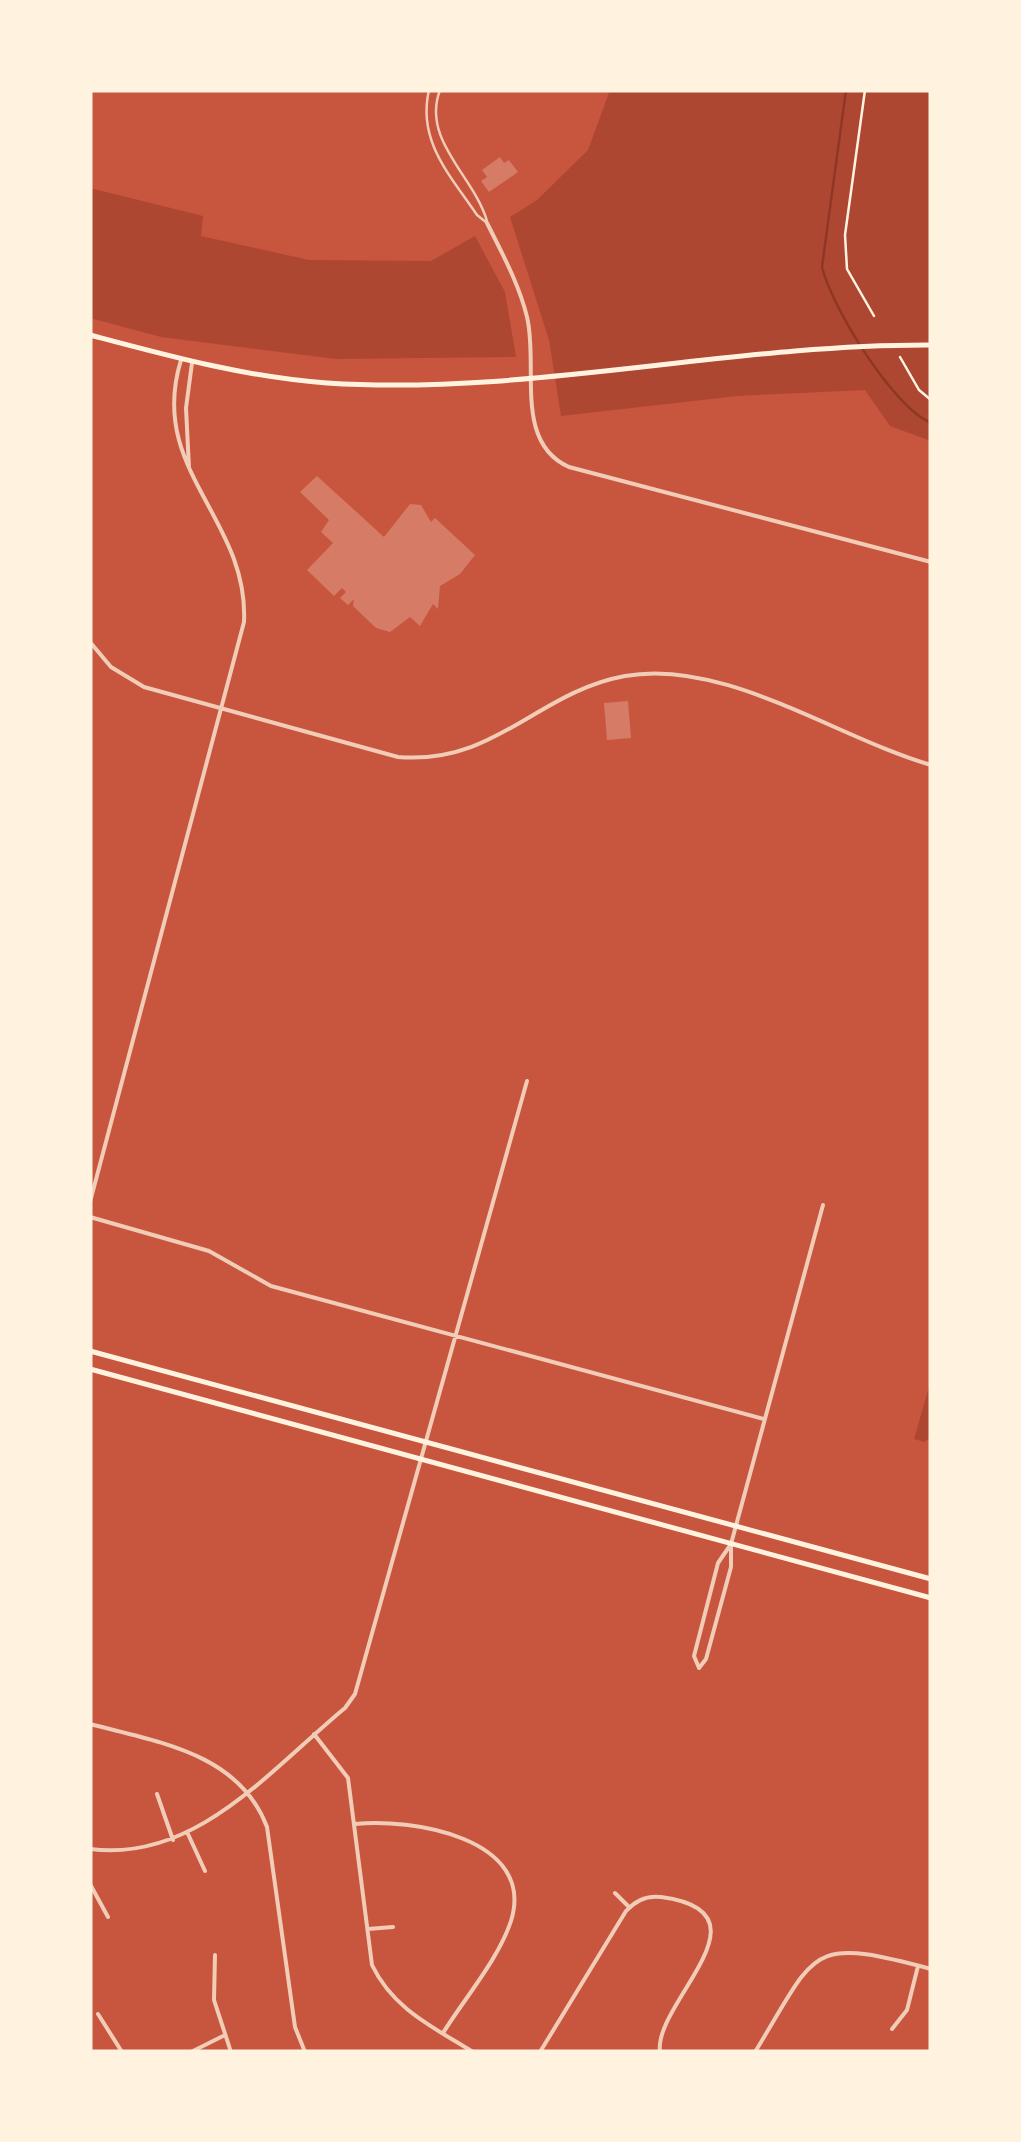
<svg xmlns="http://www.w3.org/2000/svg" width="1021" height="2142" font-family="'Golos Text',sans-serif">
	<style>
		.green { fill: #ae4732 }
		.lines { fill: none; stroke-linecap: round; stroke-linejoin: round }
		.stream { stroke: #8f3625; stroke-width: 2.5 }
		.building { fill: #d67c66 }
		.path { stroke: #fff3e0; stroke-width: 2.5 }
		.service { stroke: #f1ccb7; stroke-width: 2.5 }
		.minor { stroke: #f1ccb7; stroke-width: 4 }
		.secondary { stroke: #fff3e0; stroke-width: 5 }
	</style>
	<rect width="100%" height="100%" fill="#c8553d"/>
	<!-- green -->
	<path class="green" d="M 610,90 L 931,90 L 931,441 L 890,426 L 865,390 L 737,396 L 561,416 L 549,340 L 510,217 L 537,200 L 588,150 Z
		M 90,188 L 203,216 L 201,236 L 309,260 L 431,261 L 475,236 L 505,292 L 516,357 L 336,359 L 161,337 L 90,318 Z
		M 931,1380 L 931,1436 L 925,1442 L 914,1439 Z"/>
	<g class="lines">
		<!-- stream -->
		<path class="stream" d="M 846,90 L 822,267 C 832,308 893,407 931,423"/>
	</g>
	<!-- building -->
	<path class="building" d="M 500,157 L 504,163 L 509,160 L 518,172 L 489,192 L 481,181 L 487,177 L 482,170 Z
		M 317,476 L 384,537 L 410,504 L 421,505 L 431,522 L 435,518 L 475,555 L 460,574 L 440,586 L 438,609 L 433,604 L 420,626 L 410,617 L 390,632 L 376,628 L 353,606 L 354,599 L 348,605 L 340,598 L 346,592 L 342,588 L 334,596 L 307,570 L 333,543 L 321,532 L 329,520 L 300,492 Z
		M 628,701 L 631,738 L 607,740 L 604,703 Z"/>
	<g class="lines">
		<!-- path -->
		<path class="path" d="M 865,90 L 845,235 L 847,269 L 874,316
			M 900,357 L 919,390 L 931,400"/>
		<!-- service -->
		<path class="service" d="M 429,90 C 417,141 450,175 477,215 L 487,223
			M 440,90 C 421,140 474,176 487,221"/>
		<!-- minor -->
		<path class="minor" d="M 487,223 C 502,253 519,284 527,317 C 539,366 513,442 569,467 L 931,562
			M 189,468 L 186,408 L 192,363
			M 90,642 L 111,667 L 144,687 L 398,757 C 496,765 537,692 625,676 C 724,658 835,737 931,765
			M 90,1202 L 244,622 C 249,518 147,470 181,360
			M 90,1217 L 209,1251 L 271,1286 L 764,1419
			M 699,1668 L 694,1656 L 718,1563 L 731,1544 L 823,1205
			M 699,1668 L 706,1659 L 731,1567 L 731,1544
			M 90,1724 C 158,1742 239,1753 267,1827 L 295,2027 L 305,2052
			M 314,1734 L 348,1778 L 372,1965 C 393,2009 433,2027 473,2052
			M 157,1794 L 173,1840
			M 355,1824 C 409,1818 537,1837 511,1921 C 498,1960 464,1999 443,2033
			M 188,1834 L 205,1871
			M 90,1849 C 195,1863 271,1769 345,1708 L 355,1694 L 527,1081
			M 90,1884 L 108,1917
			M 615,1893 L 629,1907
			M 368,1929 L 393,1927
			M 215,1955 L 214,2000 L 231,2052
			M 98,2014 L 122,2052
			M 892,2029 L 907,2010 L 918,1966
			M 191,2052 L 223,2036
			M 540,2052 L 626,1911 C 635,1901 646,1895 661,1897 C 777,1912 653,2003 660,2052
			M 755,2052 C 818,1949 807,1936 931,1969"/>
		<!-- secondary -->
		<path class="secondary" d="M 90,335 C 169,356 245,377 327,383 C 529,396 729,344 931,345
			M 90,1351 L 931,1579
			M 90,1369 L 931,1598"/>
	</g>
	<!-- border -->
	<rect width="1021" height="2142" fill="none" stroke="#fff3e0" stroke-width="185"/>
</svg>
